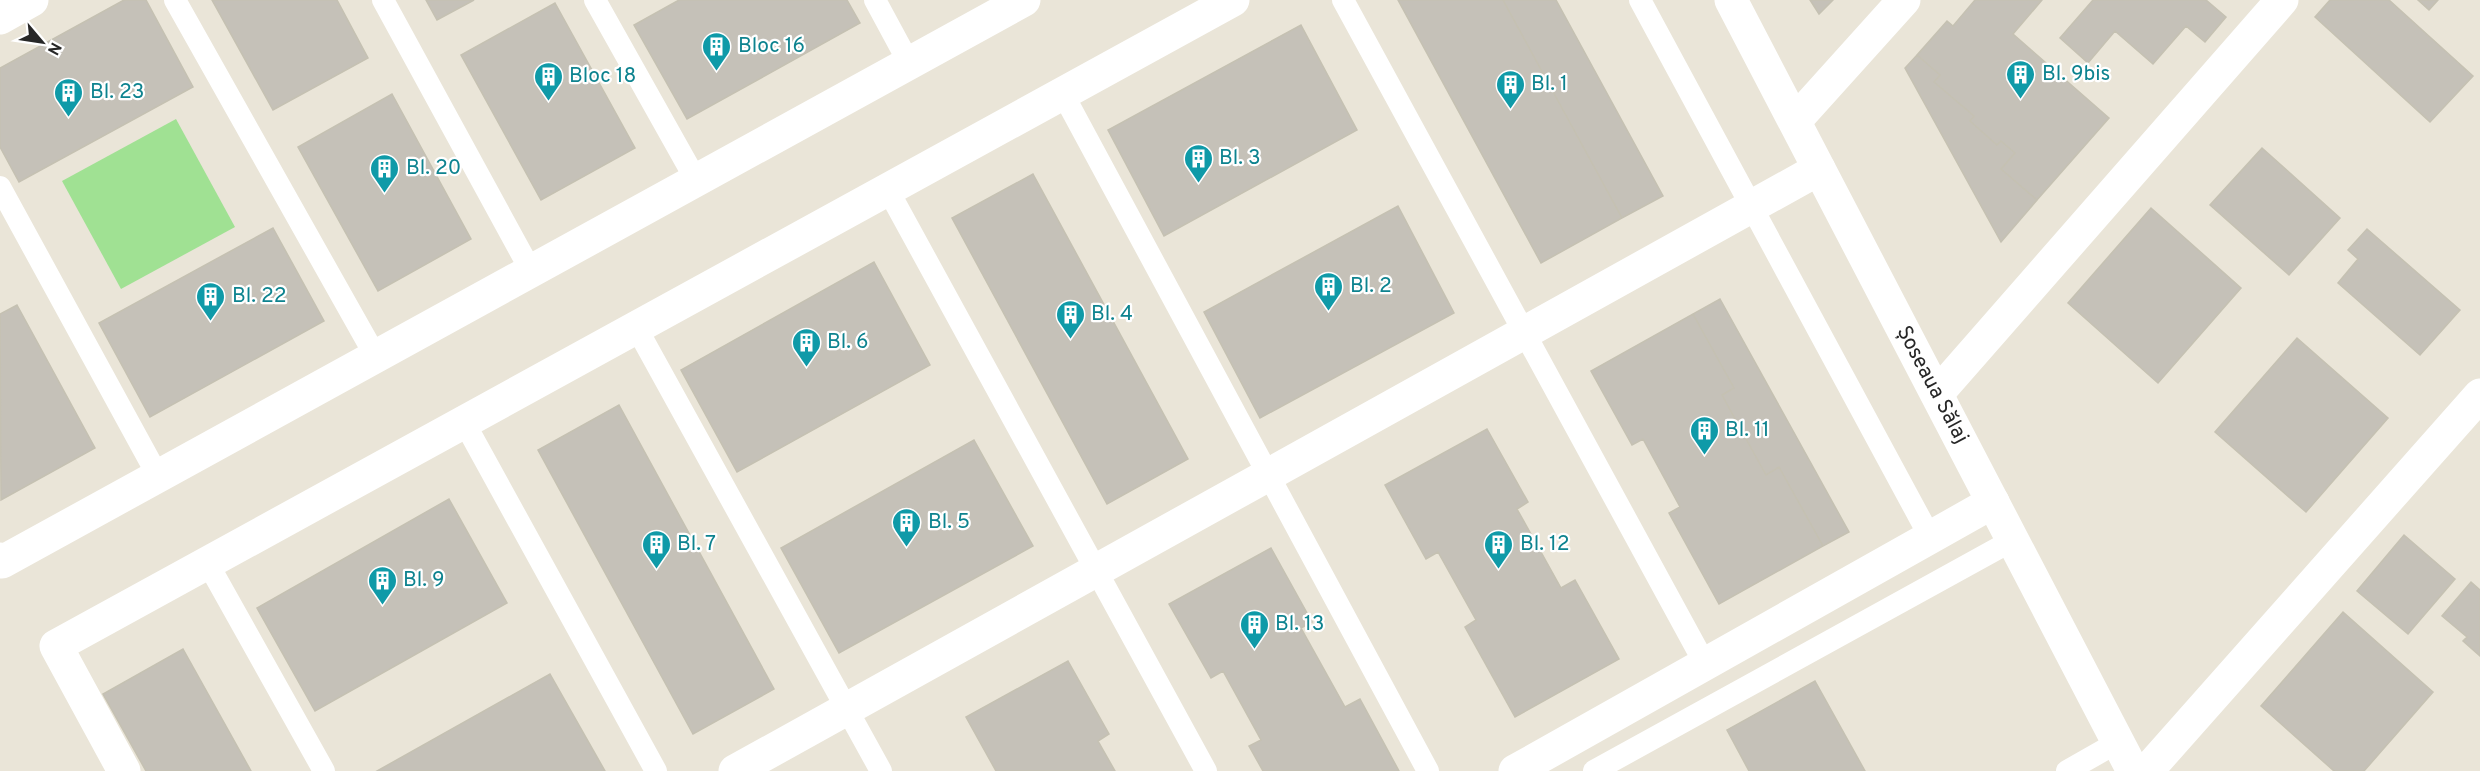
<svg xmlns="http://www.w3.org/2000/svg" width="2480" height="771" font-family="Overpass,sans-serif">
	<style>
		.green { fill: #a0e193 }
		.building { fill: #c5c1b8; stroke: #c5c1b2; stroke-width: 1.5 }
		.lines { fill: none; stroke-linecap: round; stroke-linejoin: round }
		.lane { stroke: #fff; stroke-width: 22 }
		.street { stroke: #fff; stroke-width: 33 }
		.secondary { stroke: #fff; stroke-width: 33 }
		.labels { text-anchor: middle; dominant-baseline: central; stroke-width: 4.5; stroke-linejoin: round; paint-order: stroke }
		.culture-label { font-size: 21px; fill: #0d838f; stroke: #fff; text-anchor: start }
		.street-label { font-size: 21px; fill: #272727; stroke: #fff }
	</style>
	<rect width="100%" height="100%" fill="#eae5d8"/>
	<!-- green -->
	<path class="green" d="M 176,119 L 235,227 L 121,289 L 62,181 Z"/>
	<!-- building -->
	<path class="building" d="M 124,0 L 146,0 L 193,87 L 19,182 L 0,147 L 0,68 Z
		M 212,0 L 337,0 L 368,58 L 273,110 Z
		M 426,0 L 474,0 L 437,20 Z
		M 679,0 L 847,0 L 860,23 L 687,119 L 634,25 Z
		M 1398,0 L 1503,0 L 1622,218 L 1541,263 Z
		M 1503,0 L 1556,0 L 1663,196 L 1622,218 Z
		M 1810,0 L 1833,0 L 1819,14 Z
		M 1975,0 L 2042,0 L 2013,34 L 2109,118 L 2037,200 L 2001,169 L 2015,153 L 2001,141 L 1997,145 L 1970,121 L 1974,116 L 1934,82 L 1940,75 L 1917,55 L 1947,21 L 1953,26 Z
		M 2093,0 L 2206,0 L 2226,17 L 2205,42 L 2186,26 L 2153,64 L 2115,31 L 2088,63 L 2060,38 Z
		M 2330,0 L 2389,0 L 2473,76 L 2430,122 L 2315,17 Z
		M 2418,0 L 2438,0 L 2429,10 Z
		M 555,3 L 635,148 L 541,200 L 461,55 Z
		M 1301,25 L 1357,130 L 1164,236 L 1108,130 Z
		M 1917,55 L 1940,75 L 1934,82 L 1974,116 L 1970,121 L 1997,145 L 2001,141 L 2015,153 L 2001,169 L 2037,200 L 2001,242 L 1905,68 Z
		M 392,94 L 471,239 L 378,291 L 298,147 Z
		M 2262,148 L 2340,218 L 2289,275 L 2210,205 Z
		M 1033,174 L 1188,459 L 1107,504 L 952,218 Z
		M 1398,206 L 1454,313 L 1260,418 L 1204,312 Z
		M 2151,208 L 2241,288 L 2158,383 L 2068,303 Z
		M 273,228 L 324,321 L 150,417 L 99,323 Z
		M 2367,229 L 2460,310 L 2420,355 L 2338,283 L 2358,259 L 2348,250 Z
		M 874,262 L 930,365 L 737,472 L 681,370 Z
		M 1720,299 L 1849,532 L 1823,546 L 1779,467 L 1766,475 L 1722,395 L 1734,388 L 1693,314 Z
		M 17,305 L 95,448 L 1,500 L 0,314 Z
		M 1693,314 L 1734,388 L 1722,395 L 1766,475 L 1779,467 L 1823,546 L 1719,604 L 1669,513 L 1680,507 L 1643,439 L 1632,445 L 1591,371 Z
		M 2297,338 L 2388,418 L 2306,512 L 2215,432 Z
		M 619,405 L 774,689 L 693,734 L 538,450 Z
		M 1487,429 L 1528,502 L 1517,509 L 1561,588 L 1575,580 L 1619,659 L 1515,717 L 1465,627 L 1476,620 L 1438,552 L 1426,559 L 1385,485 Z
		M 974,440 L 1033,546 L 839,653 L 781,548 Z
		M 449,499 L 507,603 L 315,711 L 257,608 Z
		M 2404,535 L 2455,579 L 2408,634 L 2357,591 Z
		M 1271,548 L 1312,622 L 1301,628 L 1345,707 L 1360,699 L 1399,771 L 1263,771 L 1249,746 L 1261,740 L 1223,671 L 1211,678 L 1169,604 Z
		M 2471,582 L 2480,590 L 2480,656 L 2463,641 L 2467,637 L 2442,616 Z
		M 2343,612 L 2433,692 L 2364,771 L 2334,771 L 2261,706 Z
		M 183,649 L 251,771 L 146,771 L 103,694 Z
		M 1068,661 L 1109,734 L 1098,741 L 1115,771 L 996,771 L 966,717 Z
		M 550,674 L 605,771 L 377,771 Z
		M 1815,681 L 1865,771 L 1749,771 L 1727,730 Z"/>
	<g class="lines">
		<!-- lane -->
		<path class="lane" d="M 175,0 L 376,357
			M 383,0 L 531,271
			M 595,0 L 696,180
			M 875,0 L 909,63
			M 1343,0 L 1705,664
			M 1640,0 L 1930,537
			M 1063,94 L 1428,771
			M 0,187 L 158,476
			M 888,190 L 1206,771
			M 636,327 L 881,771
			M 464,422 L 656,771
			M 207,562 L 324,771
			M 1594,771 L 2013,540
			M 2067,771 L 2118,742"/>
		<!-- street -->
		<path class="street" d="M 0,18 L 32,0
			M 1795,121 L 1904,0
			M 1937,394 L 2282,0
			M 0,559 L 2,562 L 1024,0
			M 124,771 L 56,646 L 1233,0
			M 735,771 L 1819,169
			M 1515,771 L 1993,502
			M 2147,771 L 2480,395"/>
		<!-- secondary -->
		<path class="secondary" d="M 1731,0 L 2133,771"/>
	</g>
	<!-- icons -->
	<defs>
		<symbol id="building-pin" viewBox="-11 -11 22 30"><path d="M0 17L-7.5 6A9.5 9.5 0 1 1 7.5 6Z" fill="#0f9aa8" stroke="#fff"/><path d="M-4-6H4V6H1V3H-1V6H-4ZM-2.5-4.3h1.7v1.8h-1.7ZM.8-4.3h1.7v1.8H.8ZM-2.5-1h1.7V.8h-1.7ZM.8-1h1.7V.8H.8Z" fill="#fff"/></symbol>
	</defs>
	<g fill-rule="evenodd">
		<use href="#building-pin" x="700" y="30" width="33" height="45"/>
		<use href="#building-pin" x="2004" y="58" width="33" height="45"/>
		<use href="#building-pin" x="532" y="60" width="33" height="45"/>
		<use href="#building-pin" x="1494" y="68" width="33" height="45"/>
		<use href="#building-pin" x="52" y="76" width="33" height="45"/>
		<use href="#building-pin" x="1182" y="142" width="33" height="45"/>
		<use href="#building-pin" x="368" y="152" width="33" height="45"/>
		<use href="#building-pin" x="1312" y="270" width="33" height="45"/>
		<use href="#building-pin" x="194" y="280" width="33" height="45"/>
		<use href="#building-pin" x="1054" y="298" width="33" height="45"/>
		<use href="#building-pin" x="790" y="326" width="33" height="45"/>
		<use href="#building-pin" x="1688" y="414" width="33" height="45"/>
		<use href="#building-pin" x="890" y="506" width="33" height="45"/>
		<use href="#building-pin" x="640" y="528" width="33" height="45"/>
		<use href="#building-pin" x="1482" y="528" width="33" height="45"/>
		<use href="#building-pin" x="366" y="564" width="33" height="45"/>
		<use href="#building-pin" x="1238" y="608" width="33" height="45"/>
	</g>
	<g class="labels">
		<!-- culture labels -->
		<g class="culture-label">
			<text x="738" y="46">Bloc 16</text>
			<text x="2042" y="74">Bl. 9bis</text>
			<text x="569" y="76">Bloc 18</text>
			<text x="1531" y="84">Bl. 1</text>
			<text x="90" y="92">Bl. 23</text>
			<text x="1219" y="158">Bl. 3</text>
			<text x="406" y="168">Bl. 20</text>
			<text x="1350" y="286">Bl. 2</text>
			<text x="232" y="296">Bl. 22</text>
			<text x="1091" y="314">Bl. 4</text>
			<text x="827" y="342">Bl. 6</text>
			<text x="1725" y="430">Bl. 11</text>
			<text x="928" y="522">Bl. 5</text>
			<text x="677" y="544">Bl. 7</text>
			<text x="1520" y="544">Bl. 12</text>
			<text x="403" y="580">Bl. 9</text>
			<text x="1275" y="624">Bl. 13</text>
		</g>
		<!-- street labels -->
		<g class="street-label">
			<text transform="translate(1932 385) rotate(62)">Șoseaua Sălaj</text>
		</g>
	</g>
	<!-- north arrow -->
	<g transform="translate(42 42) rotate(119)" stroke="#ffffff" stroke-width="4.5" paint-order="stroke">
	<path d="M0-4.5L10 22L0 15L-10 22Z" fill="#272727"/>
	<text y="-9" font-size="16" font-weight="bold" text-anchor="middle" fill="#272727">N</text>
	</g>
</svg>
